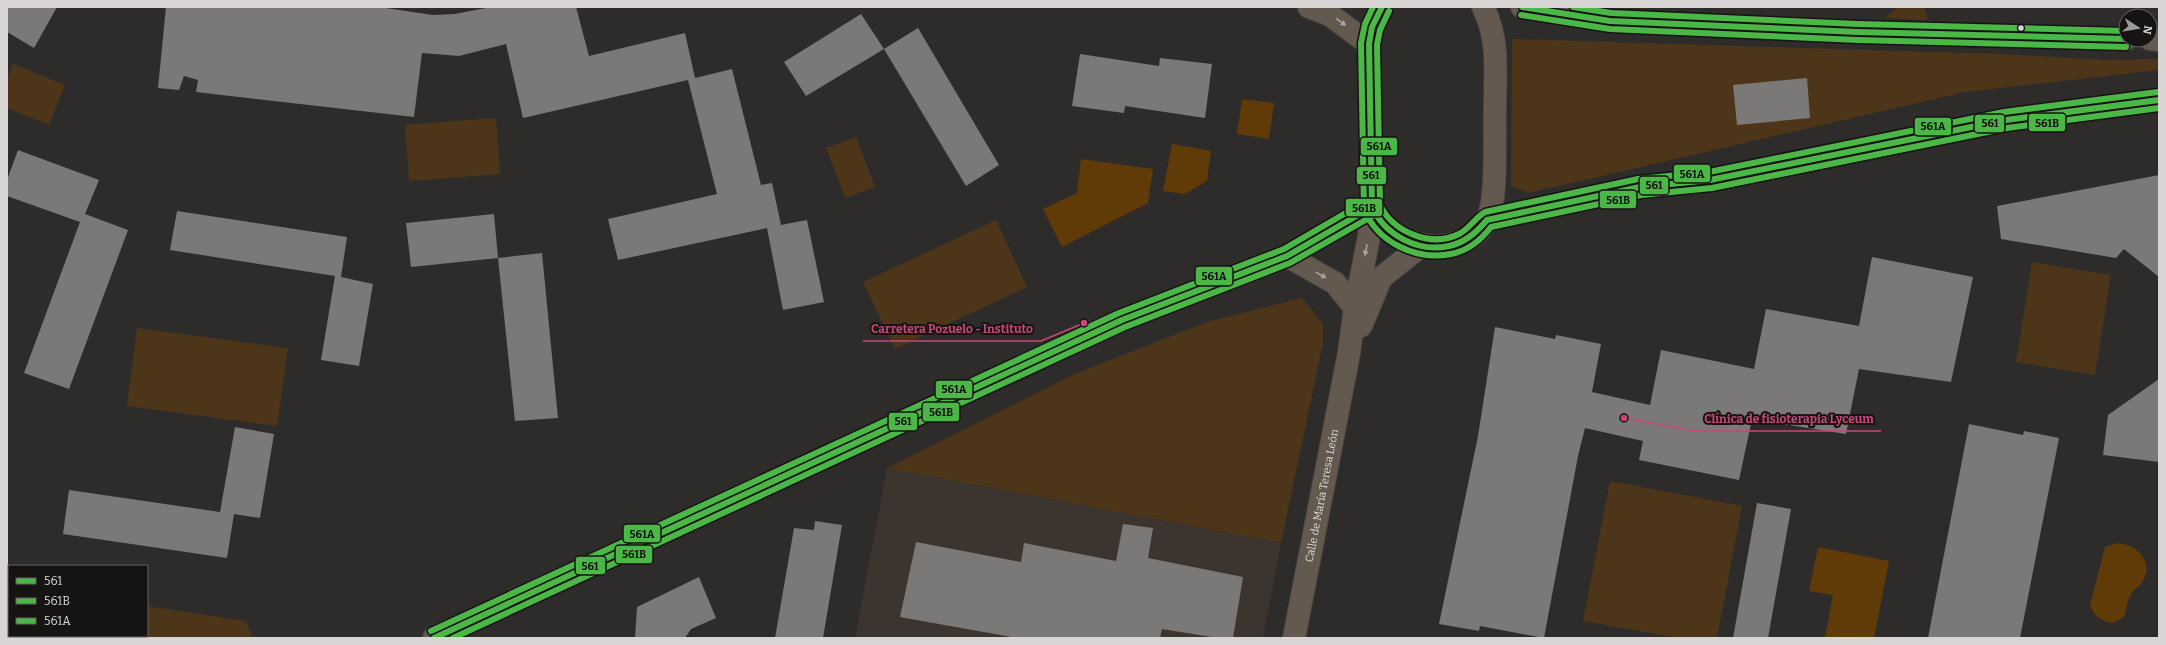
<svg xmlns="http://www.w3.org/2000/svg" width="2166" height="645" font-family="Bitter,serif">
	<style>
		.built { fill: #3c352f }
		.green { fill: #4d351a }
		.water { fill: #603a07 }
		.building { fill: #7a7978 }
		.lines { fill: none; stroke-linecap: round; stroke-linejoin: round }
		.minor-casing { stroke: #484746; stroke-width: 24 }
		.minor { stroke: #64594f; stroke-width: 22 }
		.bus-1-casing { stroke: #161413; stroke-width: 9 }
		.bus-2-casing { stroke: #161413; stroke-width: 9 }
		.bus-3-casing { stroke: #161413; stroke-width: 9 }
		.bus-1 { stroke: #4ab747; stroke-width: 6 }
		.bus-2 { stroke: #4ab747; stroke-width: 6 }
		.bus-3 { stroke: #4ab747; stroke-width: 6 }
		.oneway { fill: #aaa39f }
		.bus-dot { fill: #d8d5d4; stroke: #161413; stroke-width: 1.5 }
		.labels { text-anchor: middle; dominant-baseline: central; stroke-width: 4; stroke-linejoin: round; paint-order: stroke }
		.street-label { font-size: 11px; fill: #d8d5d4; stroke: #161413 }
		.leader { fill: none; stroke: #c84779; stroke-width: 1.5 }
		.callout-dot { fill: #c84779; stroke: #161413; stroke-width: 1.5 }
		.callout-label { font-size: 12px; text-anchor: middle; font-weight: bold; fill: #c84779; stroke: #161413; stroke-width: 4; stroke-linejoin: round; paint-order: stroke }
		.line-badge { stroke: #161413; stroke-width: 1.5 }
		.pale-badge-label { font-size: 11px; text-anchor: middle; font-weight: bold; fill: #111 }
	</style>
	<rect width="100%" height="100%" fill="#2e2c2a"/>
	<!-- built -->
	<path class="built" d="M 887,468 L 1281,543 L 1263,638 L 855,638 Z"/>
	<!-- green -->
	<path class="green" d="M 1898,7 L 1924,7 L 1928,20 L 1884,18 Z
		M 1512,39 L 2000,54 L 2106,60 L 2159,59 L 2159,70 L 1965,92 L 1529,193 L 1511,186 Z
		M 13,64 L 65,85 L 49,125 L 7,108 L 7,79 Z
		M 496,118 L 500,174 L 409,181 L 405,125 Z
		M 856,137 L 875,187 L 845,198 L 826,148 Z
		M 996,220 L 1027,287 L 895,349 L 863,282 Z
		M 2032,262 L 2111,275 L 2095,375 L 2016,362 Z
		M 1302,298 L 1323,324 L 1323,343 L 1281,543 L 887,468 L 1072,375 L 1207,322 Z
		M 137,328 L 288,348 L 277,426 L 127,406 Z
		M 1610,481 L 1742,506 L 1717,638 L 1679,638 L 1583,621 Z
		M 7,580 L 9,580 L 9,636 L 147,636 L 147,606 L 246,621 L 253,638 L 7,638 Z"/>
	<!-- water -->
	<path class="water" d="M 1242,99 L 1274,103 L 1269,139 L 1237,134 Z
		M 1172,144 L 1211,151 L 1207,181 L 1185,194 L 1163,191 Z
		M 1081,159 L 1153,169 L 1148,203 L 1062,247 L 1043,209 L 1077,193 Z
		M 2118,543 C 2136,545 2153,559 2144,579 C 2141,586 2133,589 2130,596 C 2127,602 2126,610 2124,617 L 2113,623 C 2101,621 2094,617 2090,605 L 2105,547 Z
		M 1818,547 L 1889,561 L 1874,638 L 1825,638 L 1833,595 L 1809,591 Z"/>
	<!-- building -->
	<path class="building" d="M 7,7 L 57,7 L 34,48 L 7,32 Z
		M 166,7 L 379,7 L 433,15 L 455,14 L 491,7 L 576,7 L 589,56 L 685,33 L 695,78 L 732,69 L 761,185 L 772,183 L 781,225 L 770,227 L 807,220 L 824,302 L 783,310 L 767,228 L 618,260 L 608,219 L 717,194 L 688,80 L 523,118 L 506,44 L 459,56 L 422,53 L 414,117 L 196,92 L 198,80 L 184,76 L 179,90 L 158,88 Z
		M 861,14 L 884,49 L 806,96 L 784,62 Z
		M 918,28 L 999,165 L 966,186 L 884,49 Z
		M 1080,54 L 1159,66 L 1160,58 L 1212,64 L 1205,118 L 1125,106 L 1124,113 L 1072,106 Z
		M 1807,78 L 1810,118 L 1737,125 L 1733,85 Z
		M 18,150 L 99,180 L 85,214 L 128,230 L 69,389 L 24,373 L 80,222 L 7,196 L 7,180 Z
		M 2159,175 L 2159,277 L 2124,249 L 2116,258 L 2001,239 L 1997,206 Z
		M 177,211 L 347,237 L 341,277 L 373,284 L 359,366 L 321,360 L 335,276 L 170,250 Z
		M 494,214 L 498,258 L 411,267 L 406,223 Z
		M 542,253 L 558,418 L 515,421 L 498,258 Z
		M 1872,257 L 1973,277 L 1951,382 L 1859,369 L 1846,434 L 1752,419 L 1739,480 L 1639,460 L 1643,441 L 1585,428 L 1578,456 L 1544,638 L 1480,626 L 1479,631 L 1439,624 L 1478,436 L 1495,327 L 1555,339 L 1556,335 L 1601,344 L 1592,392 L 1650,405 L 1661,350 L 1754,369 L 1766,309 L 1859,326 Z
		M 2159,379 L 2159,462 L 2103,455 L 2108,415 Z
		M 1969,424 L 2023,435 L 2024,431 L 2059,438 L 2020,638 L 1928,638 Z
		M 235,427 L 274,434 L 260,518 L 234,514 L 227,558 L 63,534 L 69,490 L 220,512 Z
		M 1757,503 L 1791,509 L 1768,638 L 1733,638 Z
		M 815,521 L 842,525 L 823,638 L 775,638 L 794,528 L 814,530 Z
		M 1123,524 L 1153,528 L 1148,558 L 1243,577 L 1233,638 L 1218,638 L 1162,629 L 1160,638 L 1017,638 L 900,617 L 916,542 L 1021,562 L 1024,543 L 1116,561 Z
		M 699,577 L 716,618 L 691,629 L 685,638 L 635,638 L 637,607 Z"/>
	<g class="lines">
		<defs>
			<g id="minor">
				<path d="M 1309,7 L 1330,15 L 1369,44"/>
				<path d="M 1382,7 L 1372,27 L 1369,44 L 1372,207 C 1387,251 1465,261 1487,220 C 1498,201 1494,133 1495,108 C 1495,90 1496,71 1495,53 C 1494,37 1490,21 1483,7"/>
				<path d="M 1522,7 L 1610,21 L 1858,32 L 2126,39"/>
				<path d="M 2150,39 L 2159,40"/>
				<path d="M 1487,220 L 1640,187 L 1710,180 L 2006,120 L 2159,100"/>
				<path d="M 1287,256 L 1335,283 L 1355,308"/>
				<path d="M 1361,326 L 1381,278 L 1421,246"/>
				<path d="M 434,638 L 1122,320 L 1287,256 L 1372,207"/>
				<path id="s1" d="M 1294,638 L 1349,353 L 1355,308 L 1374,211"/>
			</g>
		</defs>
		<!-- minor casing -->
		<use href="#minor" class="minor-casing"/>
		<!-- minor -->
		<use href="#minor" class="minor"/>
		<defs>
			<path id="bus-1" d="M 1382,7 L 1372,27 L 1369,44 L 1372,207 C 1385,235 1418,253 1449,246 C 1465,243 1477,232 1487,220 L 1640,187 L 1710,180 L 2006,120 L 2159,100
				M 1522,7 L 1610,21 L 1858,32 L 2126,39
				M 434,638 L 1122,320 L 1287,256 L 1372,207"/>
			<path id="bus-2" d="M 1373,7 L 1365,24 L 1361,43 L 1364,209 C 1377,242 1416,261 1451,254 C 1467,251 1481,240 1491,227 L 1641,195 L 1712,188 L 2007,128 L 2159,108
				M 1521,15 L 1610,29 L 1858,40 L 2126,47
				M 453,638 L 1125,327 L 1290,263 L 1376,214"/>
			<path id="bus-3" d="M 1573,7 L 1611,13 L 1858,24 L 2126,31
				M 1389,11 L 1380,30 L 1377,45 L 1380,205 C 1393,232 1431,248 1459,234 C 1469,229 1475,218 1485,212 L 1638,179 L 1709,172 L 2004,112 L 2158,92
				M 431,631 L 1119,313 L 1284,249 L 1368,200"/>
		</defs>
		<!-- bus-1 casing -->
		<use href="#bus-1" class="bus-1-casing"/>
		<!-- bus-2 casing -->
		<use href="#bus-2" class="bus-2-casing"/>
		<!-- bus-3 casing -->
		<use href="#bus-3" class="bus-3-casing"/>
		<!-- bus-1 -->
		<use href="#bus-1" class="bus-1"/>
		<!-- bus-2 -->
		<use href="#bus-2" class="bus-2"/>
		<!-- bus-3 -->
		<use href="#bus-3" class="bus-3"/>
	</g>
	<!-- one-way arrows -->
	<defs><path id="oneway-solid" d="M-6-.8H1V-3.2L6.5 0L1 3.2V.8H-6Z"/></defs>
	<g class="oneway">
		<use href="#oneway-solid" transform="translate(1341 22) rotate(36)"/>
		<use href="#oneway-solid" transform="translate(1366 250) rotate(101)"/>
		<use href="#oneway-solid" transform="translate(1321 275) rotate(29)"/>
	</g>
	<!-- markers -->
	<circle class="bus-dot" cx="2021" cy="28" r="3.5"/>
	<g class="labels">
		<!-- street labels -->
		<g class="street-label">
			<text stroke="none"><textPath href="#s1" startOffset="145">Calle de María Teresa León</textPath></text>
		</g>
	</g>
	<!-- callouts -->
	<path class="leader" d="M1084 323L1041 341H863M1624 418L1696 431H1881"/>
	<g class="callout-dot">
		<circle cx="1084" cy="323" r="4"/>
		<circle cx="1624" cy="418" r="4"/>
	</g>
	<g class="callout-label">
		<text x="952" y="333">Carretera Pozuelo - Instituto</text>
		<text x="1789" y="423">Clínica de fisioterapia Lyceum</text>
	</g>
	<g class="line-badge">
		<rect x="2028" y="113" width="38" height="19" rx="4" fill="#4ab747"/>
		<rect x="1974" y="114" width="31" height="19" rx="4" fill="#4ab747"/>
		<rect x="1914" y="117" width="38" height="19" rx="4" fill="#4ab747"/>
		<rect x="1360" y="137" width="38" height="19" rx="4" fill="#4ab747"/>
		<rect x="1673" y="164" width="38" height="19" rx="4" fill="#4ab747"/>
		<rect x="1356" y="166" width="31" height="19" rx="4" fill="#4ab747"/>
		<rect x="1639" y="176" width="30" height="19" rx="4" fill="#4ab747"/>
		<rect x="1599" y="190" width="38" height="19" rx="4" fill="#4ab747"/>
		<rect x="1345" y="198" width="38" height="19" rx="4" fill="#4ab747"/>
		<rect x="1195" y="266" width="38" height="20" rx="4" fill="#4ab747"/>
		<rect x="935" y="380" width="38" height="19" rx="4" fill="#4ab747"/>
		<rect x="922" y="402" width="38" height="20" rx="4" fill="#4ab747"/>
		<rect x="888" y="412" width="30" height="19" rx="4" fill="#4ab747"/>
		<rect x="623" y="524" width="38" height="19" rx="4" fill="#4ab747"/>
		<rect x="615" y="545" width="38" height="19" rx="4" fill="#4ab747"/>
		<rect x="575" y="556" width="31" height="19" rx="4" fill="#4ab747"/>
	</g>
	<g class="pale-badge-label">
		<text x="2047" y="127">561B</text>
		<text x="1990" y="127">561</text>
		<text x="1933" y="130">561A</text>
		<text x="1379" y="150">561A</text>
		<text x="1692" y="178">561A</text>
		<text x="1371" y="179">561</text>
		<text x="1654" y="189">561</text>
		<text x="1618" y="204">561B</text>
		<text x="1364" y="212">561B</text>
		<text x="1214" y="280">561A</text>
		<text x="954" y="393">561A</text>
		<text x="941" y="416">561B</text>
		<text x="903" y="425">561</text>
		<text x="642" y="538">561A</text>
		<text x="634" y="558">561B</text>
		<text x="590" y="570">561</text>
	</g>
	<!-- border -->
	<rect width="2166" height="645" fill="none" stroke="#d8d5d4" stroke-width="16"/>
	<!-- legend -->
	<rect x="8" y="565" width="140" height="72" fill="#161413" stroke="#646160"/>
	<rect x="16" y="578" width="20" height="6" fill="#4ab747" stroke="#646160"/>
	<text x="44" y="585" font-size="12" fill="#d8d5d4">561</text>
	<rect x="16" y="598" width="20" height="6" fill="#4ab747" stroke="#646160"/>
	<text x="44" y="605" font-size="12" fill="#d8d5d4">561B</text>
	<rect x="16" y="618" width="20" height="6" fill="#4ab747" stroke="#646160"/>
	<text x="44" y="625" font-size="12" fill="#d8d5d4">561A</text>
	<!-- north arrow -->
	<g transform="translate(2138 28) rotate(102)"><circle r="19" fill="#161413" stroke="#646160"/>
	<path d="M0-3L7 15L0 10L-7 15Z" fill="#9c9a98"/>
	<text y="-6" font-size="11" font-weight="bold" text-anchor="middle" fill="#d8d5d4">N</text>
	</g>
</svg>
